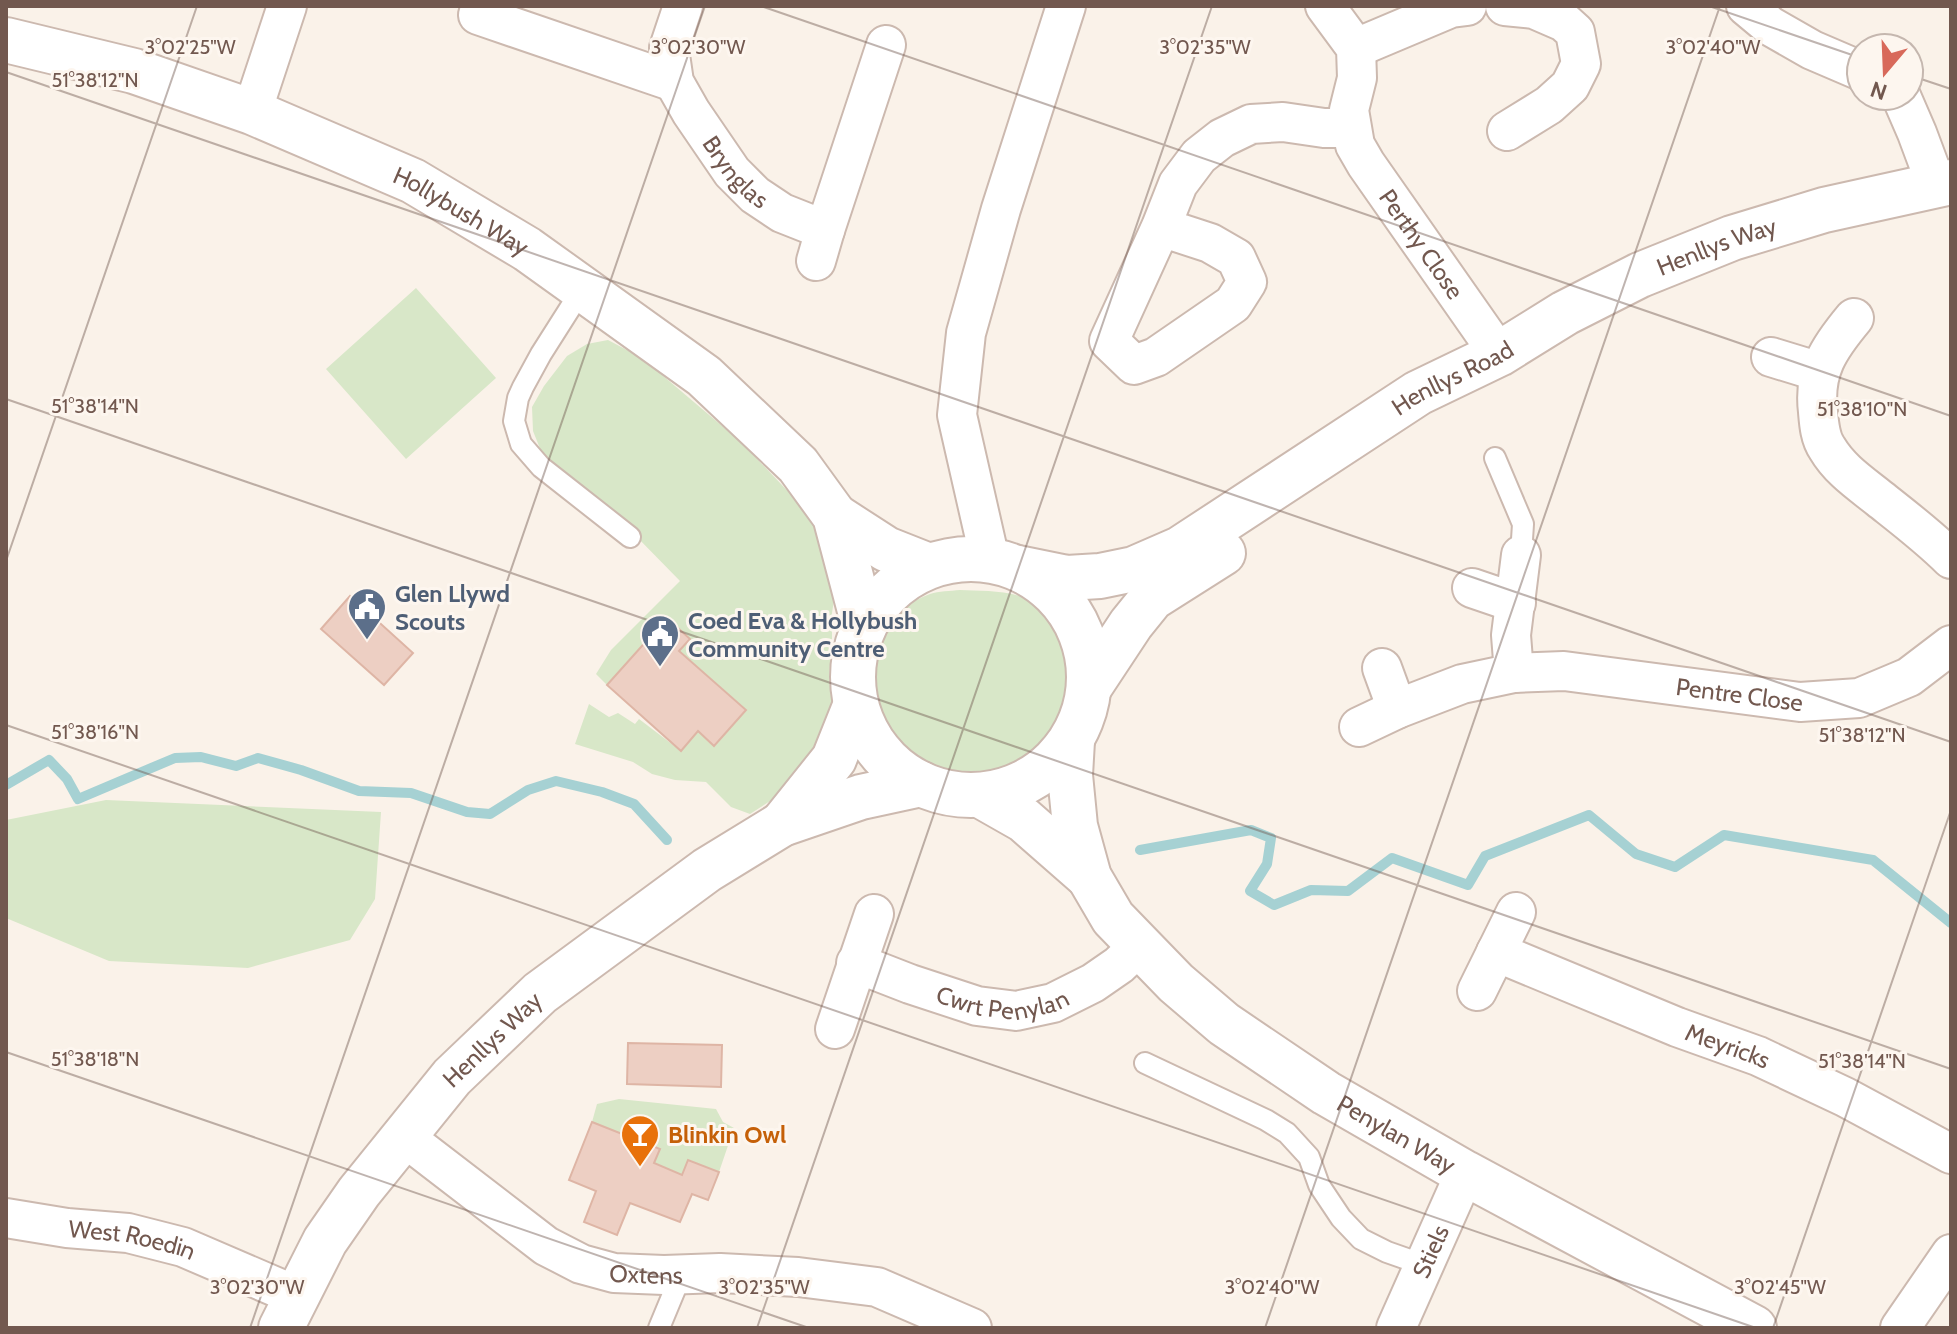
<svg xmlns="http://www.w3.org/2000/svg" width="1957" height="1334" font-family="Cabin,sans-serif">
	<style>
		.green { fill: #d8e7c8 }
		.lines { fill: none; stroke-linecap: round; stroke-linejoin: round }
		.stream { stroke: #a6d1d3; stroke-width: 10 }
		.building { fill: #edcfc3; stroke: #deb5a5; stroke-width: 2 }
		.service-casing { stroke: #ccb9af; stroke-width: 24 }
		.minor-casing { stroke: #ccb9af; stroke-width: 42 }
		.tertiary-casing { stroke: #ccb9af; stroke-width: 48 }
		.service { stroke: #fff; stroke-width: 20 }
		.minor { stroke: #fff; stroke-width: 38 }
		.tertiary { stroke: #fff; stroke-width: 44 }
		.ticks { fill: none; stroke: #72584f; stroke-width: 2; stroke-opacity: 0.45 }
		.labels { text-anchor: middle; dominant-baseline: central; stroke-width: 6; stroke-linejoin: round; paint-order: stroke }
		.street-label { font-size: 24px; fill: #72584f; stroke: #fdf6ef }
		.service-label { font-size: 24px; font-weight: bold; fill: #4e5e75; stroke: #fdf6ef; text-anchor: start }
		.food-label { font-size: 24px; font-weight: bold; fill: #c56008; stroke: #fdf6ef; text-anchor: start }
		.ticks-label { font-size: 20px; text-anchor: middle; fill: #72584f; stroke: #fdf6ef; stroke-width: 6; stroke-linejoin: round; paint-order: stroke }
	</style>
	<rect width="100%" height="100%" fill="#faf2e9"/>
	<!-- green -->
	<path class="green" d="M 416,288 L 496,378 L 406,459 L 326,369 Z
		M 608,340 L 642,358 L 741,442 L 818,523 L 835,594 L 832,613 L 832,640 L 829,677 L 832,707 L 827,735 L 790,788 L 750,814 L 731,807 L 706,782 L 675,780 L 652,774 L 633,762 L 575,744 L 589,704 L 609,717 L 618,713 L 635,724 L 639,719 L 681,751 L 698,731 L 715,746 L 745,710 L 679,651 L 690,639 L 667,618 L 607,685 L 596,674 L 611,650 L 680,581 L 633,533 L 543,456 L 533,431 L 532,407 L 544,386 L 567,356 L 587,344 Z
		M 960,590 C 982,591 1012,590 1032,601 C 1101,641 1091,745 1015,769 C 1002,773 986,772 972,772 C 949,773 921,771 902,757 C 890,748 881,730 875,716 C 852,662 876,615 930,594 C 939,591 950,591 960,590 Z
		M 106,800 L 381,812 L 375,899 L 350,940 L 248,968 L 109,961 L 6,918 L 6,820 Z
		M 619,1099 L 716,1109 L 723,1122 L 734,1128 L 719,1172 L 689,1160 L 682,1175 L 654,1163 L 592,1122 L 597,1104 Z"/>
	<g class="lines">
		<!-- stream -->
		<path class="stream" d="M 6,785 L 49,760 L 67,779 L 78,799 L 175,758 L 201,757 L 236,766 L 258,758 L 301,770 L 359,791 L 411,793 L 467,812 L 490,814 L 528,790 L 556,781 L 602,792 L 634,804 L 667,840
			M 1140,850 L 1251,830 L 1271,838 L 1267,864 L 1250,891 L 1274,905 L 1311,890 L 1348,891 L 1392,858 L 1468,885 L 1485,856 L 1589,815 L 1636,854 L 1675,867 L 1724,835 L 1873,860 L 1951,923"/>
	</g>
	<!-- building -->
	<path class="building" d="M 350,596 L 413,653 L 384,685 L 321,629 Z
		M 667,618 L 690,639 L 679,651 L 746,710 L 714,746 L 698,731 L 681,751 L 607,685 Z
		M 628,1043 L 722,1045 L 721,1087 L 627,1084 Z
		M 592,1122 L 660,1149 L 654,1163 L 682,1175 L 688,1160 L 719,1172 L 708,1200 L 692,1194 L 680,1222 L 630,1203 L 617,1235 L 584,1222 L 596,1191 L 569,1180 Z"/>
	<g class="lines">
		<defs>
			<path id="service" d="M 585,290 L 574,302 L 541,354 L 523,387 L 518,398 L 514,421 L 521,444 L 541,467 L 630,537
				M 1495,458 L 1523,524 L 1521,555
				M 1145,1063 L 1266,1120 L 1287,1133 L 1309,1157 L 1319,1185 L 1341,1218 L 1361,1239 L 1387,1252 L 1424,1265
				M 659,1328 L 681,1275"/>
			<g id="minor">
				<path d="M 481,6 L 478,15 L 674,82"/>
				<path id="s1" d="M 683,6 L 669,48 L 674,82 L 691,112 L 732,172 L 755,195 L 782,213 L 825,230 L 886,45"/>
				<path id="s2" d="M 1325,6 L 1356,48 L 1357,78 L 1349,110 L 1355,145 L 1366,164 L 1499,354"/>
				<path d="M 1505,6 L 1534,9 L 1564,22 L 1575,32 L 1581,64 L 1570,86 L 1549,105 L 1507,131"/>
				<path d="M 1746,6 L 1770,26 L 1812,50 L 1861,71"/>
				<path d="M 1356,48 L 1451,8 L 1467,6"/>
				<path d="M 1901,96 L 1917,133 L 1936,184"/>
				<path d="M 252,112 L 287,6"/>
				<path d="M 1161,227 L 1210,243 L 1236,258 L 1247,282 L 1233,304 L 1156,357 L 1134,365 L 1109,341 L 1161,227 L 1178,184 L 1199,156 L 1222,138 L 1251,124 L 1283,122 L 1324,128 L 1351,128"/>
				<path d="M 816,261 L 825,230"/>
				<path d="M 1854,318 C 1829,348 1813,371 1818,412 C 1819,424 1820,438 1827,448 C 1840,470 1860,483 1880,499 C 1904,518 1929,537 1951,559"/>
				<path d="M 1771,357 L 1820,372"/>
				<path d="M 990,560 L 957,415 L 966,333 L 1001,209 L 1066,6"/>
				<path d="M 1472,588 L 1516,603"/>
				<path d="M 1382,668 L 1397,709"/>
				<path d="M 1514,673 L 1511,635 L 1521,555"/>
				<path id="s3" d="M 1359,727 L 1397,709 L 1462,684 L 1514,673 L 1564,671 L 1800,702 L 1859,698 L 1909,677 L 1951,645"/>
				<path id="s4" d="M 1496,952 L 1677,1027 L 1758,1056 L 1845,1097 L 1951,1154"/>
				<path id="s5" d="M 856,963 L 910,984 L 977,1006 L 1016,1011 L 1053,1003 L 1093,983 L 1119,965 L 1139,946"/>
				<path d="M 1477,991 L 1516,912"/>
				<path d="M 835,1029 L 874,914"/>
				<path id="s6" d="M 403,1136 L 546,1246 L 581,1264 L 614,1273 L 664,1275 L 720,1273 L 798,1277 L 877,1287 L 972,1328"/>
				<path id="s7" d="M 6,1218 L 67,1228 L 128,1233 L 183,1247 L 297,1296"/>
				<path id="s8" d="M 1396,1328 L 1465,1173"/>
				<path d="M 1900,1328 L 1951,1254"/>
			</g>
			<g id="tertiary">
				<path id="s9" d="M 6,40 L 134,71 L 252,112 L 413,181 L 527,249 L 704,376 L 798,465 L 835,516 L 864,626"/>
				<path d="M 835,516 L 886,549 L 929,566"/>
				<circle cx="971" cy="677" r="118"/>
				<path id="s10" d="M 1018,568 L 1067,578 L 1100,576 L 1134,569 L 1180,549 L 1418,393 L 1499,354 L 1565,313 L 1640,275 L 1732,238 L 1824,210 L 1951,182"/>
				<path d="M 1090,686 L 1131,624 L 1152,598 L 1223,553"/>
				<path id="s11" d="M 1072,741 L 1070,775 L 1075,826 L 1089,877 L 1113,918 L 1176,983 L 1224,1024 L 1326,1093 L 1465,1173 L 1754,1328"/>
				<path d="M 980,795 L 1024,820 L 1089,877"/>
				<path d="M 782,824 L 834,759 L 856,704"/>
				<path id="s12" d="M 281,1328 L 325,1241 L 359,1192 L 452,1077 L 540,993 L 707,870 L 782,824 L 861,797 L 921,784"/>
			</g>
		</defs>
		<!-- service casing -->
		<use href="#service" class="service-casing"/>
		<!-- minor casing -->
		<use href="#minor" class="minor-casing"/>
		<!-- tertiary casing -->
		<use href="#tertiary" class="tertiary-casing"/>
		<!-- service -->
		<use href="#service" class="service"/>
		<!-- minor -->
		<use href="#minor" class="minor"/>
		<!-- tertiary -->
		<use href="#tertiary" class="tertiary"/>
	</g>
	<!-- ticks -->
	<path class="ticks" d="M 761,6 L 1951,416M 1709,6 L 1861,58M 6,72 L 1951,742M 1909,75 L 1951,89M 6,399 L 1951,1069M 6,561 L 197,6M 6,725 L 1756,1328M 6,1052 L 809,1328M 250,1328 L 705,6M 757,1328 L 1212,6M 1265,1328 L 1720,6M 1773,1328 L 1951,810"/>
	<!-- icons -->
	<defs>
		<symbol id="civic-pin" viewBox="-11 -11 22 30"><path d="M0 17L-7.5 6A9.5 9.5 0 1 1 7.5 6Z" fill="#5c6f8a" stroke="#fdf6ef"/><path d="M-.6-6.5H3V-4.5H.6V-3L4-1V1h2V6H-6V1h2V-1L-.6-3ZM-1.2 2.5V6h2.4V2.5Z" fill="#fff"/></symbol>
		<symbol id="bar-pin" viewBox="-11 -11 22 30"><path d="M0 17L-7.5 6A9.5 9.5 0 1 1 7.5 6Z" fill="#e8710a" stroke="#fdf6ef"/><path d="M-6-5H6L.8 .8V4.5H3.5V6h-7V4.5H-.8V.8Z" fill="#fff"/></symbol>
	</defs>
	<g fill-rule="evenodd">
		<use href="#civic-pin" x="345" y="585" width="44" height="60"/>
		<use href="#civic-pin" x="638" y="612" width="44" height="60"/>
		<use href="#bar-pin" x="618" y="1112" width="44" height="60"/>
	</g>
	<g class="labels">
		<!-- street labels -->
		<g class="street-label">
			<text stroke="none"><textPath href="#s1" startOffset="188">Brynglas</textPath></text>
			<text stroke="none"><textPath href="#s9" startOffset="488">Hollybush Way</textPath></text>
			<text stroke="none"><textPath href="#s2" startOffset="270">Perthy Close</textPath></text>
			<text stroke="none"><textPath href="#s10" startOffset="786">Henllys Way</textPath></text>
			<text stroke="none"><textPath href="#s10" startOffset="490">Henllys Road</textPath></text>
			<text stroke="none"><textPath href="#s3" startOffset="392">Pentre Close</textPath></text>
			<text stroke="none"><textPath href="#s5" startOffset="154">Cwrt Penylan</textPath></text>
			<text stroke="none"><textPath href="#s12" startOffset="360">Henllys Way</textPath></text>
			<text stroke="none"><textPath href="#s4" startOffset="250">Meyricks</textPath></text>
			<text stroke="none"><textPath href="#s11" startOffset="544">Penylan Way</textPath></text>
			<text stroke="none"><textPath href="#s7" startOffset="128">West Roedin</textPath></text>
			<text stroke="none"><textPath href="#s8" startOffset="84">Stiels</textPath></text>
			<text stroke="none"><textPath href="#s6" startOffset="286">Oxtens</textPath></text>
		</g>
		<!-- service labels -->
		<g class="service-label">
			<text x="395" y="593">Glen Llywd<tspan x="395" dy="28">Scouts</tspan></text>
			<text x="688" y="620">Coed Eva &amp; Hollybush<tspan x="688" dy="28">Community Centre</tspan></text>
		</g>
		<!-- food labels -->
		<g class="food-label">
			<text x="668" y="1134">Blinkin Owl</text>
		</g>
	</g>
	<g class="ticks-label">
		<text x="190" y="54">3°02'25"W</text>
		<text x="698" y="54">3°02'30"W</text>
		<text x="1205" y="54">3°02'35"W</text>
		<text x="1713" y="54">3°02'40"W</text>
		<text x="95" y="87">51°38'12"N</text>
		<text x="95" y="413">51°38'14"N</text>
		<text x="1862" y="416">51°38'10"N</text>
		<text x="95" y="739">51°38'16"N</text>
		<text x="1862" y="742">51°38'12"N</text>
		<text x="95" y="1066">51°38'18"N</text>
		<text x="1862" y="1068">51°38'14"N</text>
		<text x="257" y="1294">3°02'30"W</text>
		<text x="764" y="1294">3°02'35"W</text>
		<text x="1272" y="1294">3°02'40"W</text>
		<text x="1780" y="1294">3°02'45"W</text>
	</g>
	<!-- border -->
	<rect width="1957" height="1334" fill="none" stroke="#72584f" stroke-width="16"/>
	<!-- north arrow -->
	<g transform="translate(1885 72) rotate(199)"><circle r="38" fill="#fdf6ef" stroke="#c5b7af" stroke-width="2"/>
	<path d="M0-6L14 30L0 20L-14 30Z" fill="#d8695a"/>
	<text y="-12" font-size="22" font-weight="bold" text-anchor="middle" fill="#72584f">N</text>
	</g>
</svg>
